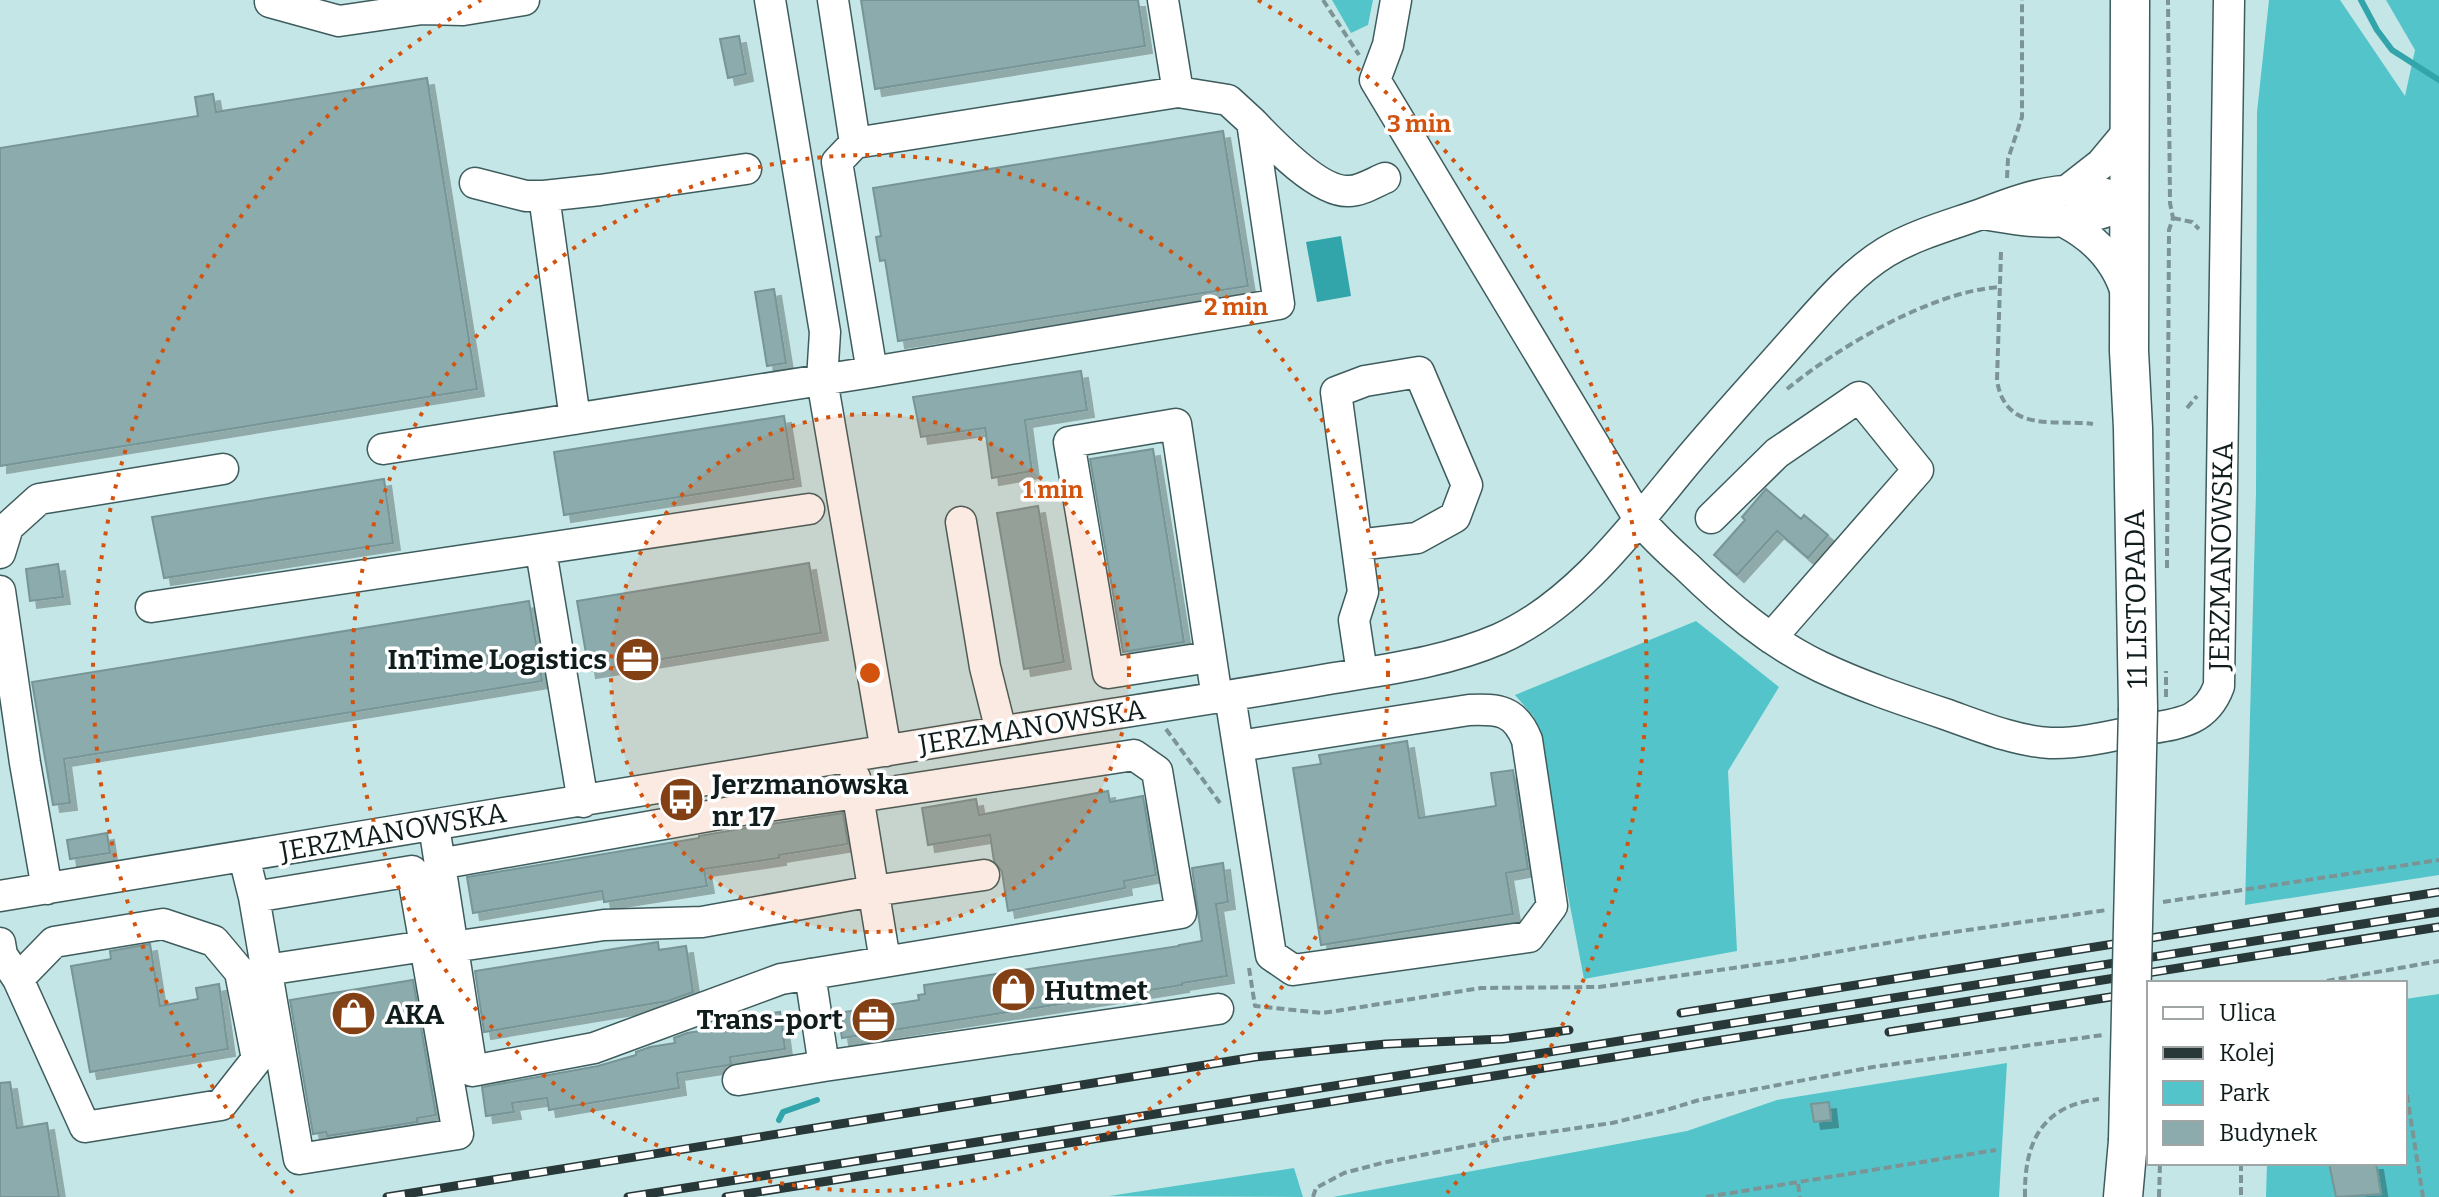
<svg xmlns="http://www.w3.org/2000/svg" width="2439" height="1197" font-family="Bitter,serif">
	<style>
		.green { fill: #53c5ca }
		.water { fill: #31a5aa }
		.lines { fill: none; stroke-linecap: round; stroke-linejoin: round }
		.stream { stroke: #31a5aa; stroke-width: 6 }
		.building { fill: #8cabac; stroke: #779596; stroke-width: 2; filter: url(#shadow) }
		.minor-casing { stroke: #3f5c5d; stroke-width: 33 }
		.major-casing { stroke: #3f5c5d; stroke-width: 41 }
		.path { stroke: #7c9495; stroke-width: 4; stroke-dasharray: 8 4; stroke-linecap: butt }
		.minor { stroke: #fff; stroke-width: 30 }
		.major { stroke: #fff; stroke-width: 38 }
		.rail-casing { stroke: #283737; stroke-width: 9 }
		.rail { stroke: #fff; stroke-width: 6; stroke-dasharray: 18; stroke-linecap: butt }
		.major-bridge-casing { stroke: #3f5c5d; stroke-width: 41; stroke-linecap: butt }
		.path-bridge { stroke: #7c9495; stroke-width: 4; stroke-dasharray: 8 4; stroke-linecap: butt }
		.major-bridge { stroke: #fff; stroke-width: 38 }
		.ring { fill: none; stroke: #d2530e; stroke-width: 4; stroke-dasharray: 4 8 }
		.labels { text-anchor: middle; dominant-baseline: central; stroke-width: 7; stroke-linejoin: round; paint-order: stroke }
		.street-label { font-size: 28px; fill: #111d1d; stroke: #fff }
		.poi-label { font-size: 28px; font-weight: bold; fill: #111d1d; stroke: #fff; text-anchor: start }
		.centre { fill: #d2530e; stroke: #fff; stroke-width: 4 }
		.ring-label { font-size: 24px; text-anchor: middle; font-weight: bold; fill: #d2530e; stroke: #fff; stroke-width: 7; stroke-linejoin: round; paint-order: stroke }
	</style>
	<defs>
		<filter id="shadow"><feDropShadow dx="7" dy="7" stdDeviation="0" flood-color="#0004"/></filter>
	</defs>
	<rect width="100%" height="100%" fill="#c5e6e7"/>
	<!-- green -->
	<path class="green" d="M 1332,0 L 1373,0 L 1368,25 L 1351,33 Z
		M 2269,0 L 2340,0 L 2405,96 L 2415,50 L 2386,0 L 2439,0 L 2439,875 L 2245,905 L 2256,492 L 2257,112 Z
		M 1696,621 L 1779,687 L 1728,771 L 1737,951 L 1584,979 L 1534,717 L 1515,695 Z
		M 2439,994 L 2439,1197 L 2266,1197 L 2267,1163 L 2405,1163 L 2405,999 Z
		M 2007,1063 L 1999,1197 L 1333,1197 L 1687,1131 L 1777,1100 Z
		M 1294,1168 L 1303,1197 L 1109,1196 Z"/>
	<!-- water -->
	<path class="water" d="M 1341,236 L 1351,296 L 1317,302 L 1306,242 Z"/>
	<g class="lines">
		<!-- stream -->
		<path class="stream" d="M 2361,0 L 2377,30 L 2392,50 L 2439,80
			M 779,1120 L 783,1112 L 817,1100"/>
	</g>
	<!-- building -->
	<path class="building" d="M 861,0 L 1138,0 L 1145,46 L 875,89 Z
		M 739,36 L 746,74 L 728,78 L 720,39 Z
		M 427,78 L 477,389 L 0,466 L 0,148 L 198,116 L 195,97 L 213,94 L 216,112 Z
		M 1223,131 L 1248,286 L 898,341 L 885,260 L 880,261 L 876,237 L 881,236 L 873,188 Z
		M 774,289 L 786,363 L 767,366 L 755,292 Z
		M 1081,371 L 1087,410 L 1025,420 L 1032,471 L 992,478 L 985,428 L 921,437 L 913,397 Z
		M 784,416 L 794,479 L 564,515 L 554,452 Z
		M 1153,449 L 1184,642 L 1123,652 L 1090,459 Z
		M 384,479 L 393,543 L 164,578 L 152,517 Z
		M 1766,489 L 1801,519 L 1804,515 L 1828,535 L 1808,558 L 1777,531 L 1737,575 L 1714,555 L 1745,520 L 1742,517 Z
		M 1038,506 L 1064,662 L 1024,669 L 997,513 Z
		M 809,563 L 821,633 L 589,671 L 577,601 Z
		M 58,564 L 63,597 L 30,601 L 26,569 Z
		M 529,601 L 542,681 L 64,759 L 70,803 L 53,805 L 32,682 Z
		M 1407,741 L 1419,818 L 1496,806 L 1491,773 L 1513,770 L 1528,869 L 1506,873 L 1513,914 L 1321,945 L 1293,768 L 1321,764 L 1319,755 Z
		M 1108,791 L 1110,802 L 1143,796 L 1156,875 L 1124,881 L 1125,888 L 1008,911 L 1002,872 L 994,861 L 990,835 L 928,845 L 922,808 L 976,799 L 979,815 Z
		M 843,813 L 848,844 L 779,855 L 779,858 L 704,869 L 707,886 L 604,902 L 602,891 L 473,913 L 467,877 L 699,838 L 699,836 L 751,827 Z
		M 107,833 L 110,853 L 70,859 L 67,840 Z
		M 1223,863 L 1228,902 L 1216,904 L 1227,976 L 1182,983 L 1182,985 L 1163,988 L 842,1038 L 838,1013 L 919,1000 L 918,995 L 925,994 L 924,985 L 1179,946 L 1179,945 L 1202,941 L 1192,868 Z
		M 658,942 L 659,950 L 686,946 L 693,992 L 668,1001 L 484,1032 L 475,971 Z
		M 150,944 L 160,1006 L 198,999 L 196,988 L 219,984 L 228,1049 L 90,1072 L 71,966 L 111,959 L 110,951 Z
		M 413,980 L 436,1115 L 417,1118 L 417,1122 L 327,1136 L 326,1132 L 313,1134 L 290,1000 Z
		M 780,1012 L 785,1049 L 730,1057 L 731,1064 L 729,1065 L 677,1073 L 679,1088 L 549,1110 L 547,1098 L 512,1103 L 514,1112 L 486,1116 L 482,1087 L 598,1066 L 636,1055 L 636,1052 L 650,1047 L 675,1043 L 674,1038 L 687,1033 L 727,1027 L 726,1020 Z
		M 10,1082 L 17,1128 L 47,1123 L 59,1197 L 0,1197 L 0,1083 Z
		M 1829,1102 L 1831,1120 L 1814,1122 L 1811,1104 Z
		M 2329,1163 L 2376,1163 L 2381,1194 L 2336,1197 Z"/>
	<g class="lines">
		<defs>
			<path id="minor" d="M 770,0 L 825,332 L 822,380 L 886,751
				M 833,0 L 855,143
				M 1163,0 L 1178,92
				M 1396,0 L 1388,45 L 1375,80 L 1639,519 C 1653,536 1669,551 1686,566 C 1726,605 1770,643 1821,667 C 1861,686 1903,700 1945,714 C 1979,726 2015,741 2050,743 C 2080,744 2111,736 2140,730 C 2175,724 2205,724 2219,686 L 2229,0
				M 270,2 L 339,21 L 422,9 L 463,10 L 524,0
				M 1252,122 C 1272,143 1319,193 1349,191 C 1361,191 1375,182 1385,178
				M 475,183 L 526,196 L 544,196
				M 2069,189 L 2101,164 L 2131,128
				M 1983,214 C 2042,224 2074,228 2130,202
				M 2066,223 C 2096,239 2118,263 2127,296
				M 575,419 L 544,196 L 600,190 L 746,169
				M 383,449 L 872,372 L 1279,304 L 1252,122 L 1228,100 L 1178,92 L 855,143 L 837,162 L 872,372
				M 1711,518 L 1777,453 L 1859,397 L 1918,470 L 1771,638
				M 961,522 L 985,667 L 1001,731
				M 1357,545 L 1417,538 L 1455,517 L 1467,485 L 1419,372 L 1365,381 L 1336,392 L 1363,592 L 1354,620 L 1362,673
				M 541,551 L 583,802
				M 0,553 L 8,527 L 39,499 L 223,469
				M 0,591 L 25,763 L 47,889
				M 151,607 L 809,509
				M 1210,657 L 1108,673 L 1069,442 L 1176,424 L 1217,698
				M 1230,696 L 1271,955 L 1293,970 L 1529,937 L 1552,906 L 1527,740 C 1515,710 1499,709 1469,710 L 1239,746
				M 855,778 L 885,961
				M 434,826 L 472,1071 L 594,1048 L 781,979 L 1181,913 L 1157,771 L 1134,755 L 858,797
				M 244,857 L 254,897 L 299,1159 L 458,1134 L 412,871 L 254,897
				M 439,864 L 748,809 L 857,793
				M 0,896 C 335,842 670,784 1005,731 C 1109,714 1213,699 1317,681 C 1379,670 1441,664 1499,639 C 1576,605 1633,527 1685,464 C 1720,422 1757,382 1793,341 C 1821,310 1850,274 1886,252 C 1916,234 1951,225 1984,213 C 2036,193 2076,180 2130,202
				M 0,943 L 2,955 L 18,979 L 85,1127 L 221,1105 L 257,1059 L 240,972 L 214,941 L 163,924 L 54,942 L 18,979
				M 452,947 L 604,925 L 702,922 L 873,891 L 984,875
				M 266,970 L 425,946
				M 810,974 L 824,1066 L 1218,1009
				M 738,1080 L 824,1066"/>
			<path id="major" d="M 2130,0 L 2129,351 L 2133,428 L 2138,709
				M 2123,1197 L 2128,1141"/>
		</defs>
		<!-- minor casing -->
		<use href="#minor" class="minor-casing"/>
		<!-- major casing -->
		<use href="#major" class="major-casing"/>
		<!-- path -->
		<path class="path" d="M 1323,0 L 1359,55
			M 2007,178 L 2008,159 L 2022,117 L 2022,0
			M 2173,218 L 2192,222 L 2199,229
			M 2001,252 L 1997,380 C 2005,434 2055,419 2093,424
			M 1787,389 C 1840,346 1931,292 1999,287
			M 2187,408 L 2197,396
			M 2167,568 L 2169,230 L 2173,218 L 2170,203 L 2168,0
			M 1166,729 L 1220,803
			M 2163,902 L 2439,860
			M 1249,968 L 1255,1006 L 1323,1013 L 1481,988 L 1599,987 L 1790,960 L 1933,935 L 2107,910
			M 2315,983 L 2439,961
			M 2405,1083 L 2423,1197
			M 2241,1163 L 2241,1197
			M 1798,1184 L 1800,1197
			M 1313,1197 L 1316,1188 L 1344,1173 L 1382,1163 L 1508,1138 L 1612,1123 L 1666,1110 L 1699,1100 L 1873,1067 L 2103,1035
			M 1706,1197 L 1996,1150
			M 2025,1197 C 2024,1143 2041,1106 2099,1099
			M 2159,1197 L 2160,1163"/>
		<!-- minor -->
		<use href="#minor" class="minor"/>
		<!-- major -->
		<use href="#major" class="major"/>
		<defs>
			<path id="rail" d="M 1681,1013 L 2439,892
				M 1889,1032 L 2117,996
				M 387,1197 L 1255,1057 L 1386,1044 L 1503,1039 L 1569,1030
				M 628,1197 L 2439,912
				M 726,1197 L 2439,927"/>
		</defs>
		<!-- rail casing -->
		<use href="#rail" class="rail-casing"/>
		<!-- rail -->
		<use href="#rail" class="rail"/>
		<defs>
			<path id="major-bridge" d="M 2128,1141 L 2138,709"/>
		</defs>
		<!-- major-bridge casing -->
		<use href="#major-bridge" class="major-bridge-casing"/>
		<!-- path-bridge -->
		<path class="path-bridge" d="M 2166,697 L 2166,671"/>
		<!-- major-bridge -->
		<use href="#major-bridge" class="major-bridge"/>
	</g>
	<!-- distance rings -->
	<circle cx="870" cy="673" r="259" fill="#d2530e" fill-opacity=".12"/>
	<g class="ring">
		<circle cx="870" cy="673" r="259"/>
		<circle cx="870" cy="673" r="518"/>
		<path d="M293 1193A777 777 0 0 1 481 0M1258 0A777 777 0 0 1 1447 1193"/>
	</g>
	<!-- icons -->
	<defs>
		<symbol id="office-disc" viewBox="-11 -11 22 22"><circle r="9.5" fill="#844015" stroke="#fff"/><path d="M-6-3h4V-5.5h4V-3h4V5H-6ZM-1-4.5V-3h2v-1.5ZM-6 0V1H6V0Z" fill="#fff"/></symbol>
		<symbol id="bus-disc" viewBox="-11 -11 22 22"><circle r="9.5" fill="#844015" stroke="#fff"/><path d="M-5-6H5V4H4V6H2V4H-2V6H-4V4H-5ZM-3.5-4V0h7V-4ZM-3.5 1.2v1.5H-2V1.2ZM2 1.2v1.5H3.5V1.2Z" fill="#fff"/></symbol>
		<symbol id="shop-disc" viewBox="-11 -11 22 22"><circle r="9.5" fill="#844015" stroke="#fff"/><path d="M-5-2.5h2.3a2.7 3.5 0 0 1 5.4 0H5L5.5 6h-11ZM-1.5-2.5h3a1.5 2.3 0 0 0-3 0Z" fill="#fff"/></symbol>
	</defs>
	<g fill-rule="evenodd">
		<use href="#office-disc" x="612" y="634" width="51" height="51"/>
		<use href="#bus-disc" x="656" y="774" width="51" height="51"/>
		<use href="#shop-disc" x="988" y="964" width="51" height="51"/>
		<use href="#shop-disc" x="328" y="988" width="51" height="51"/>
		<use href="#office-disc" x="848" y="994" width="51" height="51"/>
	</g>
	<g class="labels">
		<!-- street labels -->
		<g class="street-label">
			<text transform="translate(2221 556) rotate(-89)">JERZMANOWSKA</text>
			<text transform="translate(2136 599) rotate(-91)">11 LISTOPADA</text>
			<text transform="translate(1032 727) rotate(-9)">JERZMANOWSKA</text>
			<text transform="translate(393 832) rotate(-10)">JERZMANOWSKA</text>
		</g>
		<!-- poi labels -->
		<g class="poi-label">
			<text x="607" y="659" text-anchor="end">InTime Logistics</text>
			<text x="712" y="784">Jerzmanowska<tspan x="712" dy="32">nr 17</tspan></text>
			<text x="1044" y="990">Hutmet</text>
			<text x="385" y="1014">AKA</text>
			<text x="843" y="1019" text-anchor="end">Trans-port</text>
		</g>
	</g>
	<circle cx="870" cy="673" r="12" class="centre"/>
	<g class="ring-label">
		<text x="1419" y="132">3 min</text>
		<text x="1236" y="315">2 min</text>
		<text x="1053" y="498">1 min</text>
	</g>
	<!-- legend -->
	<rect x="2147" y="981" width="260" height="184" fill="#ffffff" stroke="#a0a5a5" stroke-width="2"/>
	<rect x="2163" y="1007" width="40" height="12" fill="#ffffff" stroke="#a0a5a5" stroke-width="2"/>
	<text x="2219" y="1021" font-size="24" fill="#111d1d">Ulica</text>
	<rect x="2163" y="1047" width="40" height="12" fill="#283737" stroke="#a0a5a5" stroke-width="2"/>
	<text x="2219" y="1061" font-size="24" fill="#111d1d">Kolej</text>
	<rect x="2163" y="1081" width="40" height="24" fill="#53c5ca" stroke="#a0a5a5" stroke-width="2"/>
	<text x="2219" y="1101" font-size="24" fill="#111d1d">Park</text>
	<rect x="2163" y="1121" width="40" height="24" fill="#8cabac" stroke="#a0a5a5" stroke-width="2"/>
	<text x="2219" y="1141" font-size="24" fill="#111d1d">Budynek</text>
</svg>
